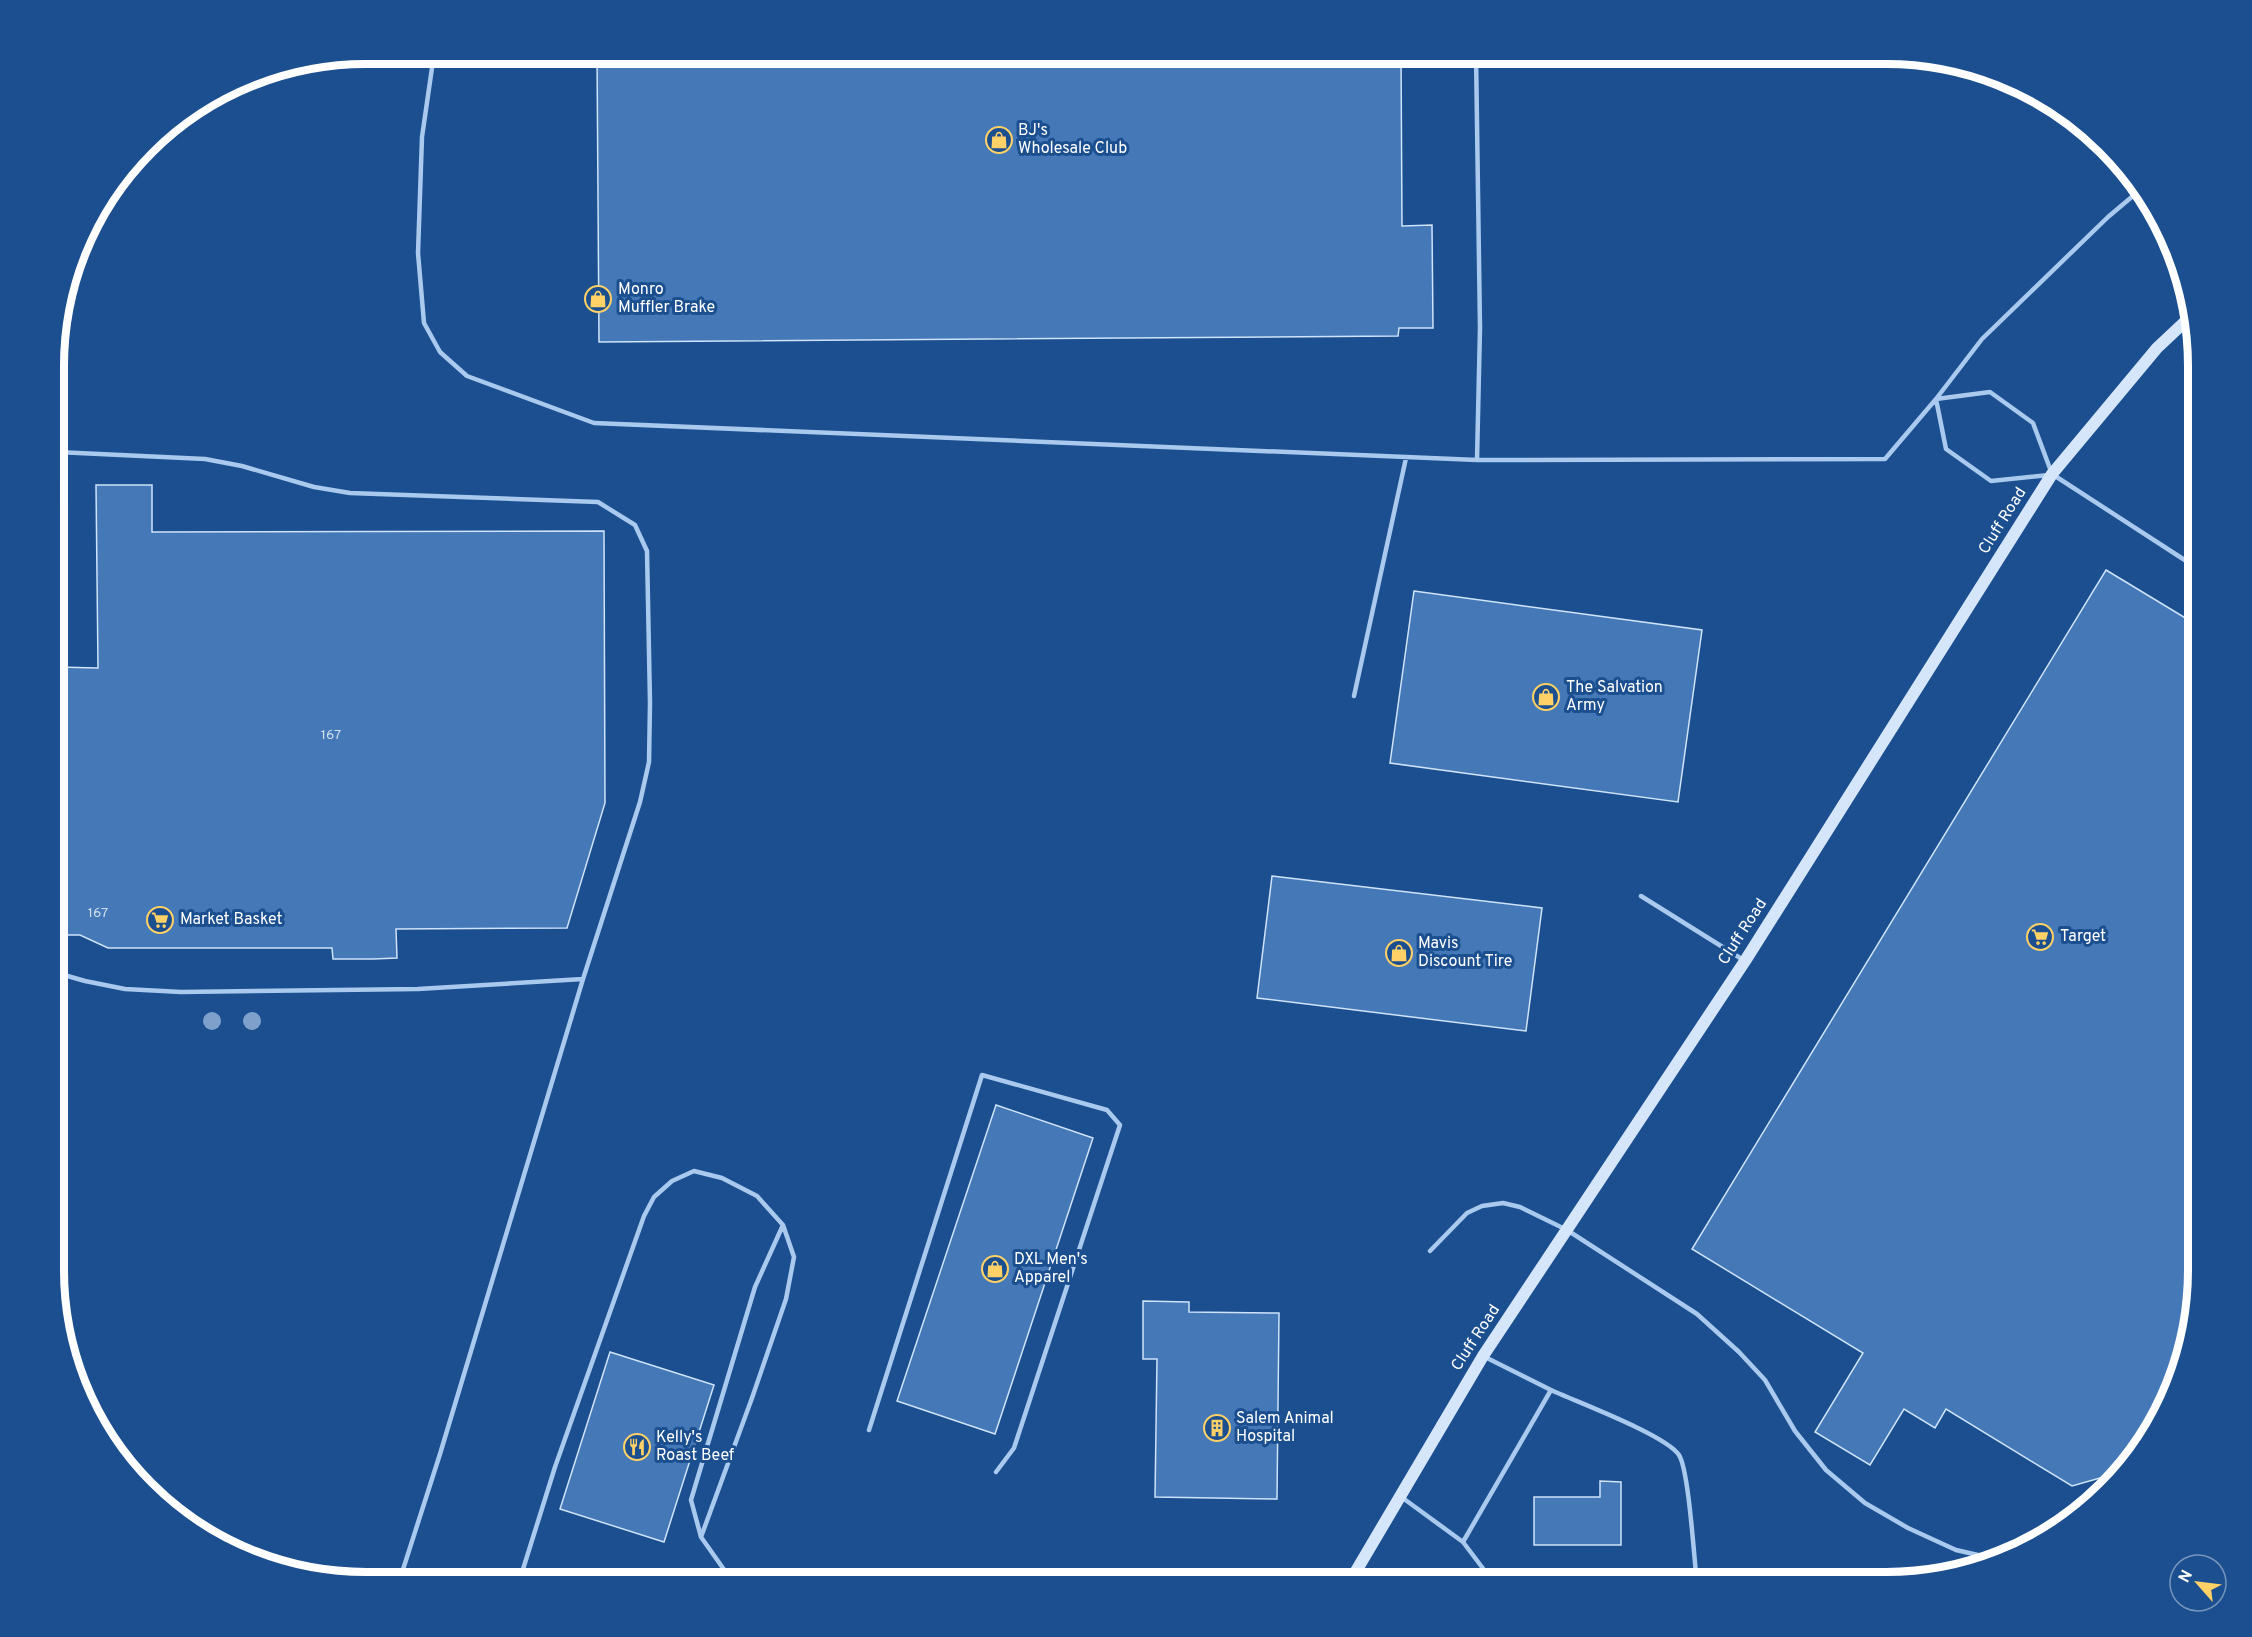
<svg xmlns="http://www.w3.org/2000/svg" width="2252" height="1637" font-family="Overpass,sans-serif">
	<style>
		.building { fill: #4478b7; stroke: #cfe3fa; stroke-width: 1.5 }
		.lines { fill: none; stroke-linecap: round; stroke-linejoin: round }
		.lane { stroke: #a9c9ee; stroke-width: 4.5 }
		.secondary { stroke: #d6e6fa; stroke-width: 12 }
		.tree { fill: #7ea0ca }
		.labels { text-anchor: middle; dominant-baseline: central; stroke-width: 6; stroke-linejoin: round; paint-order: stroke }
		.number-label { font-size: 14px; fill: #d0dded }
		.poi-label { font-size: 16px; fill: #fff; stroke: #1b4f8f; text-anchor: start }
		.street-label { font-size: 16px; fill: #fff; stroke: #1b4f8f }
		.rim { fill: none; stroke: #fff; stroke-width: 8 }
	</style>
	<rect width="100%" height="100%" fill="#1b4f8f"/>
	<!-- building -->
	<path class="building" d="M 597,54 L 1401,54 L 1402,226 L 1432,225 L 1433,328 L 1399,328 L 1398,336 L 599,342 Z
		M 96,485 L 152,485 L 152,532 L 604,531 L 605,803 L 567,928 L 396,929 L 397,958 L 373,959 L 333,959 L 332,948 L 108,948 L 80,935 L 57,935 L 57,667 L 98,668 Z
		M 2106,570 L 2197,625 L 2197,1291 L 2180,1367 L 2114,1474 L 2072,1486 L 1946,1409 L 1935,1428 L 1904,1409 L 1870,1465 L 1815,1432 L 1863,1353 L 1692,1249 Z
		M 1414,591 L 1702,630 L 1678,802 L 1390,763 Z
		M 1272,876 L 1542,908 L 1526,1031 L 1257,998 Z
		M 996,1105 L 1093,1138 L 995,1434 L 897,1401 Z
		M 1143,1301 L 1189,1302 L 1189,1312 L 1279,1313 L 1277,1499 L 1155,1497 L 1157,1359 L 1143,1359 Z
		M 610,1352 L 714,1385 L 664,1542 L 560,1509 Z
		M 1600,1481 L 1621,1482 L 1621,1545 L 1534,1545 L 1534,1497 L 1600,1497 Z"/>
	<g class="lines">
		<!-- lane -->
		<path class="lane" d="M 434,54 L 422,137 L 418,253 L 424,323 L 440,352 L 467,376 L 594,423 L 1477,460 L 1885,459 L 1936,399 L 1982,339 L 2108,217 L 2140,190
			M 1476,54 L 1480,328 L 1477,460
			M 1936,399 L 1990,392 L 2033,423 L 2052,474 L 2197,568
			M 1936,399 L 1946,449 L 1991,481 L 2049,475
			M 57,452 L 205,459 L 242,466 L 314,487 L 350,493 L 598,502 L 635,525 L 647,551 L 650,703 L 649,762 L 640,802 L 583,979 L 440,1454 L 399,1582
			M 1354,696 L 1406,458
			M 1641,896 L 1745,961
			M 57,973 L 85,981 L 125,989 L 181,992 L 418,989 L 583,979
			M 1430,1251 L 1467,1213 L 1482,1206 L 1503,1203 L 1520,1207 L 1567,1230 L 1697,1314 L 1739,1352 L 1765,1380 L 1795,1431 L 1826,1470 L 1865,1503 L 1908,1528 L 1956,1550 L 2000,1560
			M 1551,1390 C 1577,1402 1666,1435 1679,1455 C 1689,1471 1694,1559 1697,1583
			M 869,1430 L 982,1075 L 1107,1110 L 1120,1125 L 1014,1448 L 996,1472
			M 1400,1496 L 1463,1542 L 1494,1583
			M 701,1537 L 752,1398 L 786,1299 L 794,1257 L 783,1225
			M 1463,1542 L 1551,1390 L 1485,1357
			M 519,1582 L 555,1467 L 644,1216 L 654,1197 L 672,1181 L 694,1171 L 722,1178 L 757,1196 L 783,1225 L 755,1287 L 691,1500 L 701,1537 L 725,1571 L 721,1583"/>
		<!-- secondary -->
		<path class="secondary" d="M 1349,1583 L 1483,1356 L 1745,961 L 2052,474 L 2157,348 L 2190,317"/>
	</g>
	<!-- trees -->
	<g class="tree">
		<circle cx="212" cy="1021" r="9"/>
		<circle cx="252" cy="1021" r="9"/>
	</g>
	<!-- icons -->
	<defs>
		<symbol id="shop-ring" viewBox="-11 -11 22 22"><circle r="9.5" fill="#1b4f8f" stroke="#ffd166" stroke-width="1.5"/><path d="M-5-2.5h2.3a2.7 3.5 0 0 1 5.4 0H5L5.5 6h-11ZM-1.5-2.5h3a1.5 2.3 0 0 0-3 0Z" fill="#ffd166"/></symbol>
		<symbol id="supermarket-ring" viewBox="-11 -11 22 22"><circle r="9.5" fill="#1b4f8f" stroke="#ffd166" stroke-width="1.5"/><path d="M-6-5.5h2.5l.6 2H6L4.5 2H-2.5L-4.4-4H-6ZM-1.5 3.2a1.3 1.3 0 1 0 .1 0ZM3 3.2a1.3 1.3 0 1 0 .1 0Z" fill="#ffd166"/></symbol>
		<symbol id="building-ring" viewBox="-11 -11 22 22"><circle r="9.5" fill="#1b4f8f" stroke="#ffd166" stroke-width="1.5"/><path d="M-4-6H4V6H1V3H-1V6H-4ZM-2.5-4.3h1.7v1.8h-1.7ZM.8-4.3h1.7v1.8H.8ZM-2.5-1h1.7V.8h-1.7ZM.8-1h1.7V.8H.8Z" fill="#ffd166"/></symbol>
		<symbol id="restaurant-ring" viewBox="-11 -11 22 22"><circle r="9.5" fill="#1b4f8f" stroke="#ffd166" stroke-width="1.5"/><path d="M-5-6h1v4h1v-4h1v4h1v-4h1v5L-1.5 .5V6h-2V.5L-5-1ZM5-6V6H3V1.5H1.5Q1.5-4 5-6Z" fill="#ffd166"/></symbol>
	</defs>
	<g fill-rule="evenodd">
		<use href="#shop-ring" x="984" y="125" width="30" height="30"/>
		<use href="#shop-ring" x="583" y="284" width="30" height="30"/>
		<use href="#shop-ring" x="1531" y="682" width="30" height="30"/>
		<use href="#supermarket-ring" x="145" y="905" width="30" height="30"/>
		<use href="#supermarket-ring" x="2025" y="922" width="30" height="30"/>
		<use href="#shop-ring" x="1384" y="938" width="30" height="30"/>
		<use href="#shop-ring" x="980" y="1254" width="30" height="30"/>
		<use href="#building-ring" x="1202" y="1413" width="30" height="30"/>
		<use href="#restaurant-ring" x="622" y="1432" width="30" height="30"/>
	</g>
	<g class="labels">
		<!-- number labels -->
		<g class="number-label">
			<text x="331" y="735">167</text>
			<text x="98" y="913">167</text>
		</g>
		<!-- poi labels -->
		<g class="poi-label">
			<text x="1018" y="131">BJ's<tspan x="1018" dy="18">Wholesale Club</tspan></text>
			<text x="618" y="290">Monro<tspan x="618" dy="18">Muffler Brake</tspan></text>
			<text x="1566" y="688">The Salvation<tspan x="1566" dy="18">Army</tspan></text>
			<text x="180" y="920">Market Basket</text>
			<text x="2060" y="937">Target</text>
			<text x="1418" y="944">Mavis<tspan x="1418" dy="18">Discount Tire</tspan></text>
			<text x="1014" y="1260">DXL Men's<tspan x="1014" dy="18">Apparel</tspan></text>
			<text x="1236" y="1419">Salem Animal<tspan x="1236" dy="18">Hospital</tspan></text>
			<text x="656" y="1438">Kelly's<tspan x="656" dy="18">Roast Beef</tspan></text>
		</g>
		<!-- street labels -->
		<g class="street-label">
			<text transform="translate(2003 521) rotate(-58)">Cluff Road</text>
			<text transform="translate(1743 932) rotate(-57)">Cluff Road</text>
			<text transform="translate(1476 1338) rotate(-57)">Cluff Road</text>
		</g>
	</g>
	<!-- crop -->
	<path d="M0 0H2252V1637H0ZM366 64H1886A302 302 0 0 1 2188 366V1270A302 302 0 0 1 1886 1572H366A302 302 0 0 1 64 1270V366A302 302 0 0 1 366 64Z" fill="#1b4f8f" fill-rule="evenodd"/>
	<path class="rim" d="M366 64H1886A302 302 0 0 1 2188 366V1270A302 302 0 0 1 1886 1572H366A302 302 0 0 1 64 1270V366A302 302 0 0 1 366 64Z"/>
	<!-- north arrow -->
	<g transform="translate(2198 1583) rotate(298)"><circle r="28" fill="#1b4f8f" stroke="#7695bc" stroke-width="1.5"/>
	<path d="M0-4.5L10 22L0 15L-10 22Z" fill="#ffd166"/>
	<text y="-9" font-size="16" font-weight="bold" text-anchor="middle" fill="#ffffff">N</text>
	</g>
</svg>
